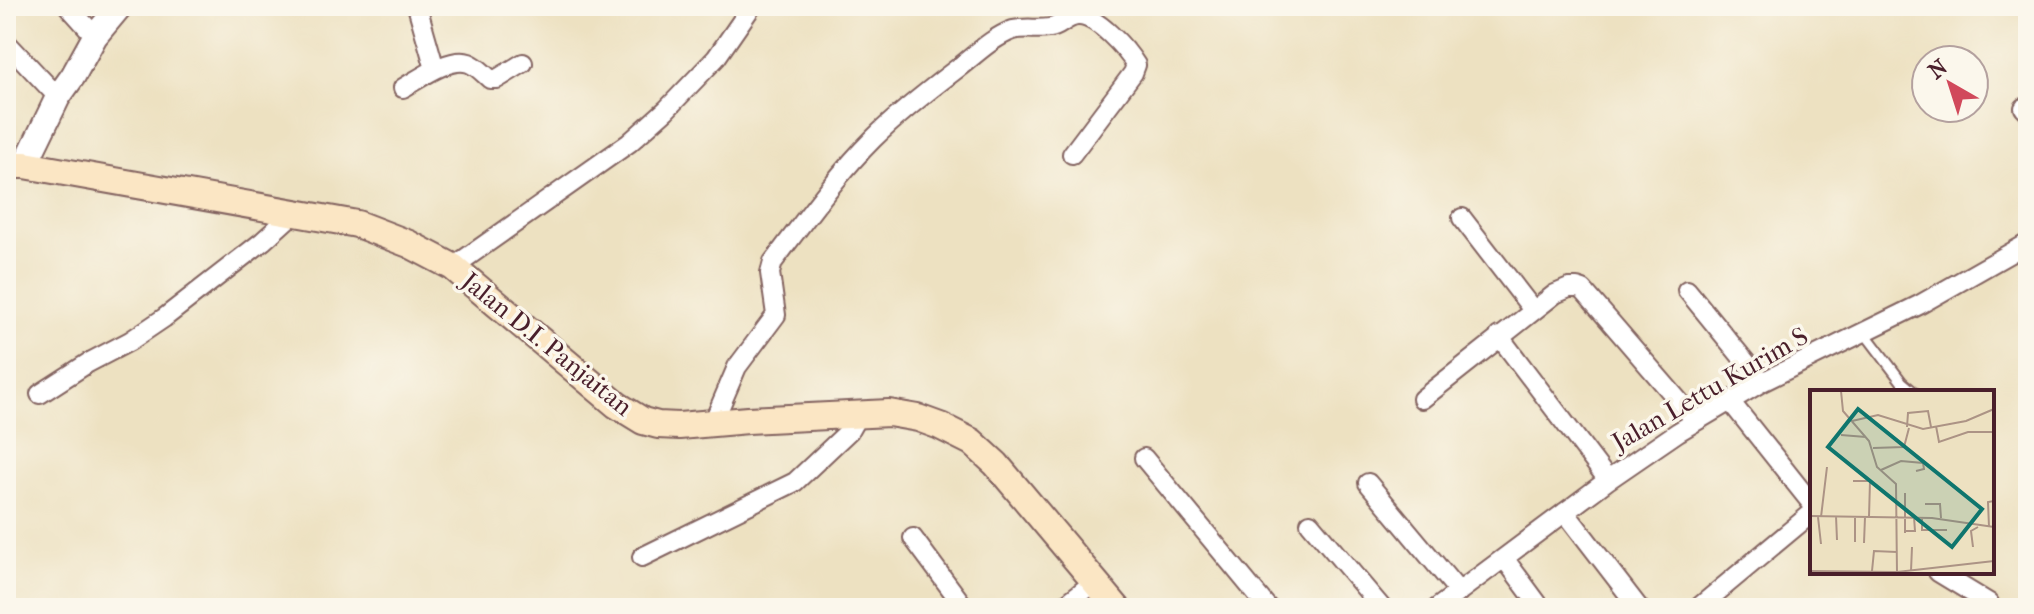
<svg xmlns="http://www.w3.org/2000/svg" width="2034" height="614" font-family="'IM FELL French Canon',serif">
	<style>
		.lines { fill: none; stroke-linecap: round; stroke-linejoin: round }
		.service-casing { stroke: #836360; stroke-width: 13 }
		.minor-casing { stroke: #836360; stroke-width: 22 }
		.tertiary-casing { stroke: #836360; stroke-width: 28 }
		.secondary-casing { stroke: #836360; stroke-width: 30 }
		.service { stroke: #fff; stroke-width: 9 }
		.minor { stroke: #fff; stroke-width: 18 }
		.tertiary { stroke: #fff; stroke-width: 24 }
		.secondary { stroke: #fbe6c4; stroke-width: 26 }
		.labels { text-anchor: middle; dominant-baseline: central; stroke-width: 7; stroke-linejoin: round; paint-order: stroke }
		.street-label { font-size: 26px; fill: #4a1f2b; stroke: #fbf7ec }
		.inset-road { fill: none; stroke: #ac9385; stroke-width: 2 }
		.view { fill: #0f766e; fill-opacity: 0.15; stroke: #0f766e; stroke-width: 4 }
		.inset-edge { fill: none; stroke: #4a1f2b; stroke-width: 4 }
	</style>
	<rect width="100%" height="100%" fill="#fbf7ec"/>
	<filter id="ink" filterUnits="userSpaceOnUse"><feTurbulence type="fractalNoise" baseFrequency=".0125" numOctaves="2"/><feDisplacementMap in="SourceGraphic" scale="16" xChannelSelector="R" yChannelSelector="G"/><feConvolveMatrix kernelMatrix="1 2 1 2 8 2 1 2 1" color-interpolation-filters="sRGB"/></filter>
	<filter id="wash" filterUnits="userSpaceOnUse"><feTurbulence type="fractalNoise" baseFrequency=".006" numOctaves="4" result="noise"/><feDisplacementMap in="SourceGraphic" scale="32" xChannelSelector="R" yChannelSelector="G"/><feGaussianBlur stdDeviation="1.8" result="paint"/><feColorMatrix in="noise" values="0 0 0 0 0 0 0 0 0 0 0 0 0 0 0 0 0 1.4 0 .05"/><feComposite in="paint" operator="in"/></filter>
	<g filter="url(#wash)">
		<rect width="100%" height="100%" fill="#ede1c1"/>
	</g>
	<g filter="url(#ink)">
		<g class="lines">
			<defs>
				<path id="service" d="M 1864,332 L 1902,382 L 1914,392"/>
				<path id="minor" d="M 68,6 L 95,36
					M 417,6 L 435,69
					M 6,42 L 58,97
					M 403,88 C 419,79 450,56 469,63 C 477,66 484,74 490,79 L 497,79 L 523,63
					M 2024,108 L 2028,112
					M 1462,218 L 1533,310
					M 453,267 L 629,143 L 666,110 L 716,58 L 752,6
					M 1687,290 L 1762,382
					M 1499,336 L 1608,480
					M 40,394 L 88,363 L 130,341 L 164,318 L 263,241 L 294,213
					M 1422,399 L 1555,294 L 1569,288 L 1577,288 L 1583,290 L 1696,421
					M 1730,401 L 1812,504
					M 713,423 L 737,367 L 776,315 L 770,273 L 773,262 C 805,220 836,176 873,139 C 899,113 929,90 958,68 C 975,55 993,37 1013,30 C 1025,27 1037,30 1050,28 C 1060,27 1066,17 1077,16 C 1096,14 1127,50 1136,65 L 1133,73 L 1072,154
					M 1144,458 L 1268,608
					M 1368,483 L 1459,592
					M 1565,512 L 1639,608
					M 1310,523 L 1382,608
					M 913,538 L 965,608
					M 642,557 L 795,482 L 849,431 L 858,415
					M 1504,558 L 1541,608
					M 1938,572 L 1989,603
					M 1061,608 L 1095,581
					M 1437,608 L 1608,480 L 1678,432 L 1762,382 L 1919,305 L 2028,243
					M 1698,608 L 1812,513"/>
				<path id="tertiary" d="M 25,165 L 58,97 L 73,76 L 95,36 L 120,6"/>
				<path id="secondary" d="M 6,165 L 25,165 L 357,224 L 409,244 L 453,267 L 617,405 L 643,421 L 658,425 L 679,426 L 748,420 L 889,413 L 918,418 L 940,426 L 972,442 L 996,464 L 1117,608"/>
			</defs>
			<!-- service casing -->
			<use href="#service" class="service-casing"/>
			<!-- minor casing -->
			<use href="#minor" class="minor-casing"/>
			<!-- tertiary casing -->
			<use href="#tertiary" class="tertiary-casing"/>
			<!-- secondary casing -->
			<use href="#secondary" class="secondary-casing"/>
			<!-- service -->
			<use href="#service" class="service"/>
			<!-- minor -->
			<use href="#minor" class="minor"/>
			<!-- tertiary -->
			<use href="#tertiary" class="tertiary"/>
			<!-- secondary -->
			<use href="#secondary" class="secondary"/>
		</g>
	</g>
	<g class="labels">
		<!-- street labels -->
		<g class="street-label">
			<text transform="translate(547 344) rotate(39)">Jalan D.I. Panjaitan</text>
			<text transform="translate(1710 389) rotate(-30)">Jalan Lettu Kurim S</text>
		</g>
	</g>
	<!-- overview -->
	<g transform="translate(1810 390)">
		<rect width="184" height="184" fill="#ede1c1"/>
		<path class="inset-road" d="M 31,1 L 33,21 L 59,51 L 67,77 L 86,94 L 87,183M 42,31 L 68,25 L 113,39 L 156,31 L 184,19M 126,36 L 129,52 L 158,42 L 184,42M 97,37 L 98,23 L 118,21 L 121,37M 31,45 L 56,47M 63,58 L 94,57 L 99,38M 71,80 L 91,71 L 113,73 L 114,79 L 106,81M 43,91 L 60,91 L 59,127M 95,103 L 95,143M 115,114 L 130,114 L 131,128M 0,126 L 122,128 L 184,137M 26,126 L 27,150M 8,127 L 11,154M 11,127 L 17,77M 112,127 L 112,140 L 137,140M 179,137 L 178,112 L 184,111M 95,141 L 105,141 L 104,127M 45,152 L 45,127M 54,153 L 55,127M 163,157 L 161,141 L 168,137M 0,181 L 87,182 L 184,171M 62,181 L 64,161 L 87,162M 101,181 L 102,157"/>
		<path class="view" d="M 48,19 L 172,119 L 142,157 L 18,57 Z"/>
		<rect width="184" height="184" class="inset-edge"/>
	</g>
	<!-- margin -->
	<rect width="2034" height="614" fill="none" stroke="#fbf7ec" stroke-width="32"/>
	<!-- north arrow -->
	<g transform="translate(1950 84) rotate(321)"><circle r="38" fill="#fbf7ec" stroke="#b4a19f" stroke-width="2"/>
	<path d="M0-6L14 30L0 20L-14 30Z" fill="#d1495b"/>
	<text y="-12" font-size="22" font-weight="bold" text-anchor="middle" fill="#4a1f2b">N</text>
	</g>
</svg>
